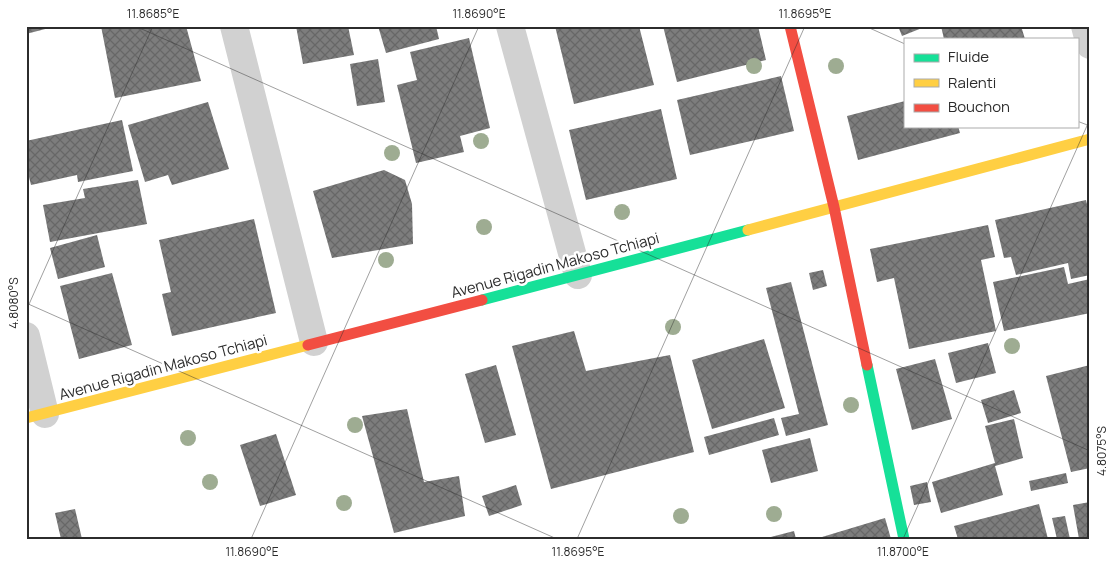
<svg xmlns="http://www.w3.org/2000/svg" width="1116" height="565" font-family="Manrope,sans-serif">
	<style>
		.building { fill: url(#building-cross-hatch) }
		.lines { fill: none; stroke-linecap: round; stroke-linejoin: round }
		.street { stroke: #d1d1d1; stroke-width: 28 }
		.fast { stroke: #16e098; stroke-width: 11 }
		.slow { stroke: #ffcf43; stroke-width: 11 }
		.jam { stroke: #f24e42; stroke-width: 11 }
		.tree { fill: #9eac92 }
		.ticks { fill: none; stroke: #2c2c2c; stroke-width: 1; stroke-opacity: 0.45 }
		.labels { text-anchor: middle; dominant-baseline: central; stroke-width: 5; stroke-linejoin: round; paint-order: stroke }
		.street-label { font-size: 15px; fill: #2c2c2c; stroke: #fff }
		.neatline { fill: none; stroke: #2c2c2c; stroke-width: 2 }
		.ticks-label { font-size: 12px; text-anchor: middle; fill: #2c2c2c }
	</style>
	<defs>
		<pattern id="building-cross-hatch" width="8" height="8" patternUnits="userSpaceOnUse" patternTransform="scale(1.25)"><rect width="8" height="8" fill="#7d7d7d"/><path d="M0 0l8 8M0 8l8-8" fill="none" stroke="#676767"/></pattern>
	</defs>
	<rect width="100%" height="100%" fill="#fff"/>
	<!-- building -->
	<path class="building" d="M 26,26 L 53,26 L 53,27 L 26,34 Z
		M 101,26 L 186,26 L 201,81 L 115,98 Z
		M 296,26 L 348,26 L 354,55 L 303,64 Z
		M 378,26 L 436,26 L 439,39 L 386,53 Z
		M 555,26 L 639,26 L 654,85 L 574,104 Z
		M 663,26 L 758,26 L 766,60 L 677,82 Z
		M 898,26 L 927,26 L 902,36 Z
		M 941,26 L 1021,26 L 1025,39 L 944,39 Z
		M 469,38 L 490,128 L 460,136 L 464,152 L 416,163 L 397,85 L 417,80 L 410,52 Z
		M 378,59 L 385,102 L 357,106 L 350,64 Z
		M 781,76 L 794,131 L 690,155 L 677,100 Z
		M 905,101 L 905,126 L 958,126 L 960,133 L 858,160 L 847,116 Z
		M 208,102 L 229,169 L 172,185 L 168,175 L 145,182 L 128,125 Z
		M 661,109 L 677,179 L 586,200 L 569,130 Z
		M 122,120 L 133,171 L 78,182 L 77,175 L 31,185 L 26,165 L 26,141 Z
		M 384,170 L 405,180 L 412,204 L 413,244 L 332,258 L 313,191 Z
		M 138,180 L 147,224 L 50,242 L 43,205 L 85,198 L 83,189 Z
		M 1086,200 L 1090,217 L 1090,275 L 1071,279 L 1068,263 L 1016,275 L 1011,257 L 1004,258 L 995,220 Z
		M 254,219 L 276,313 L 172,336 L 162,294 L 171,292 L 159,240 Z
		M 988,225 L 995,257 L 981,260 L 996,331 L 909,349 L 894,278 L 877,282 L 870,249 Z
		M 97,235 L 105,267 L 58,279 L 50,248 Z
		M 1064,267 L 1068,284 L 1090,279 L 1090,313 L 1004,331 L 993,282 Z
		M 823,270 L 827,286 L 813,290 L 809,273 Z
		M 112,273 L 132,345 L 79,359 L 60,286 Z
		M 791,282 L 828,425 L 786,436 L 781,418 L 799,414 L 766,288 Z
		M 574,331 L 586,371 L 670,355 L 694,452 L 551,489 L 512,346 Z
		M 764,339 L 785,408 L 712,429 L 692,360 Z
		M 988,343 L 996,373 L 956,383 L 948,353 Z
		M 935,359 L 952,419 L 912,430 L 896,369 Z
		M 496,365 L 516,435 L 485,443 L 465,374 Z
		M 1090,365 L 1090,468 L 1071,472 L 1046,376 Z
		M 1014,390 L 1021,413 L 988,423 L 981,400 Z
		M 407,409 L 424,482 L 459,476 L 465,516 L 394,533 L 362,416 Z
		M 774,418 L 779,435 L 709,455 L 704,437 Z
		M 1014,419 L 1023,458 L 995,466 L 1003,495 L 941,513 L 932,482 L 995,463 L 985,426 Z
		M 276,434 L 296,495 L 260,506 L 240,445 Z
		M 810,438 L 818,471 L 771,483 L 762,450 Z
		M 1066,473 L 1068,483 L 1031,491 L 1029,481 Z
		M 927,482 L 931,502 L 914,505 L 910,486 Z
		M 516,485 L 522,505 L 489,516 L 482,496 Z
		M 1090,502 L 1090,539 L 1079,539 L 1073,505 Z
		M 1039,504 L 1048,539 L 958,539 L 954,526 Z
		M 75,509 L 82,539 L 61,539 L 55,513 Z
		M 1065,516 L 1070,539 L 1057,539 L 1052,518 Z
		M 885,518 L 891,539 L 823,539 L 822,537 Z
		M 794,531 L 796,539 L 767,539 L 767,538 Z"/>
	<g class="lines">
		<!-- street -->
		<path class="street" d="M 234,26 L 314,342
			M 510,26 L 578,275
			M 1085,26 L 1090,45
			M 26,336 L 45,414"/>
		<!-- fast -->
		<path class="fast" d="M 482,300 L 748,230
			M 867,365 L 904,539"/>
		<!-- slow -->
		<path class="slow" d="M 748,230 L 1090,139
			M 26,418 L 308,345"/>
		<!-- jam -->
		<path class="jam" d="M 790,26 L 834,207 L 867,365
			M 308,345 L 482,300"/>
	</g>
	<!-- trees -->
	<g class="tree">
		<circle cx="754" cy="66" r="8"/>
		<circle cx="836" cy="66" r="8"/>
		<circle cx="481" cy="141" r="8"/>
		<circle cx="392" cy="153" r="8"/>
		<circle cx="622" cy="212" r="8"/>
		<circle cx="484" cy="227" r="8"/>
		<circle cx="386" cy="260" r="8"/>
		<circle cx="673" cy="327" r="8"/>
		<circle cx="1012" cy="346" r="8"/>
		<circle cx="851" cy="405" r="8"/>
		<circle cx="355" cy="425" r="8"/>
		<circle cx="188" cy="438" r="8"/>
		<circle cx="210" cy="482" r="8"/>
		<circle cx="344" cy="503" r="8"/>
		<circle cx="774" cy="514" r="8"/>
		<circle cx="681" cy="516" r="8"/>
	</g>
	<!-- ticks -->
	<path class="ticks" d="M 135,26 L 1090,451M 865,26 L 905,44M 1077,121 L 1090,126M 26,303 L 557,539M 26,311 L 153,26M 251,539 L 479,26M 577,539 L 805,26M 903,539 L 1090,119"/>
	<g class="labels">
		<!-- street labels -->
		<g class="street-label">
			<text transform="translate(555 265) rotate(-15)">Avenue Rigadin Makoso Tchiapi</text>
			<text transform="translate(163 367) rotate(-15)">Avenue Rigadin Makoso Tchiapi</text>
		</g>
	</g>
	<!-- border -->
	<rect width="1116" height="565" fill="none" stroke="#ffffff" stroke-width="55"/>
	<!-- legend -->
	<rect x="904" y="38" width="175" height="90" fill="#ffffff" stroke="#ababab"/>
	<rect x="914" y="54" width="25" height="8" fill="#16e098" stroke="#ababab"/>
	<text x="948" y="62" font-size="15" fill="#2c2c2c">Fluide</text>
	<rect x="914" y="79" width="25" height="8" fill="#ffcf43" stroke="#ababab"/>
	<text x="948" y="88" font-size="15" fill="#2c2c2c">Ralenti</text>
	<rect x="914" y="104" width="25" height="8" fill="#f24e42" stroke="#ababab"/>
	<text x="948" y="112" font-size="15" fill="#2c2c2c">Bouchon</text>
	<rect x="28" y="28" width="1060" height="510" class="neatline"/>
	<g class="ticks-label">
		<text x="153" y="18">11.8685°E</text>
		<text x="479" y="18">11.8690°E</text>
		<text x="805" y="18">11.8695°E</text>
		<text transform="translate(14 303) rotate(-90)" y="4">4.8080°S</text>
		<text transform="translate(1102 451) rotate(-90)" y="4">4.8075°S</text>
		<text x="252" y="556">11.8690°E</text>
		<text x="578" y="556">11.8695°E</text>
		<text x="903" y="556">11.8700°E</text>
	</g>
</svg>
